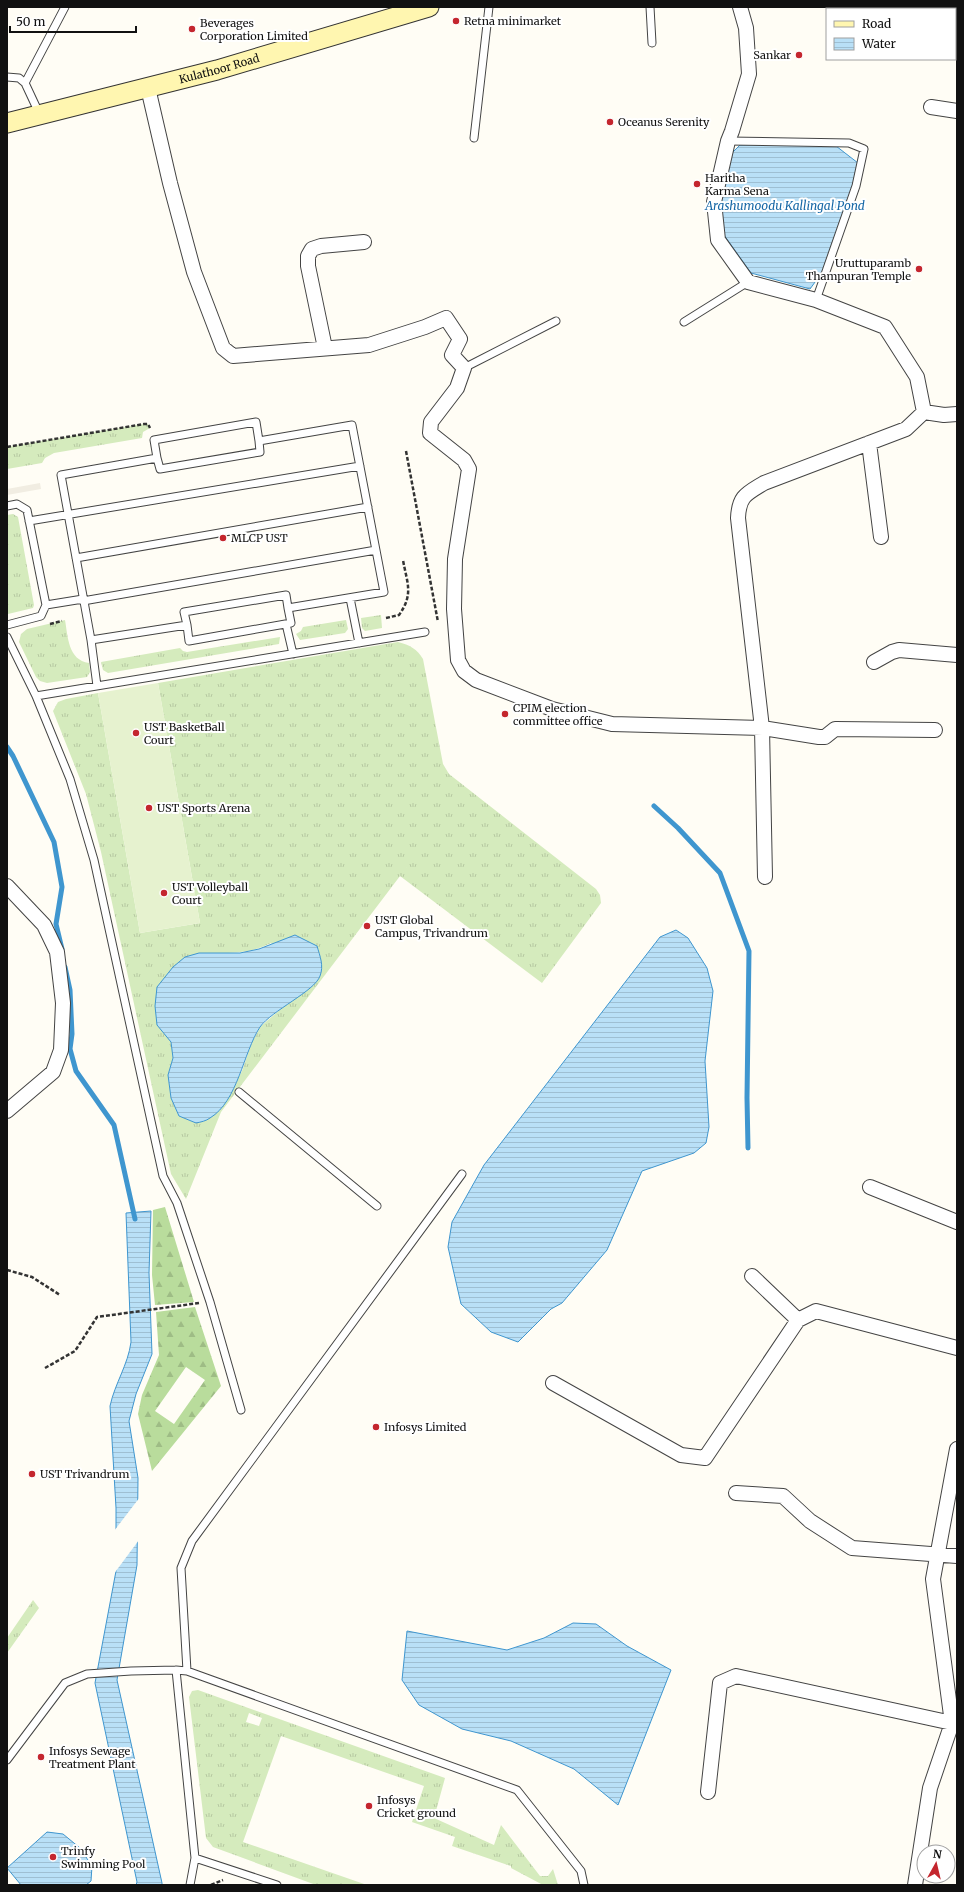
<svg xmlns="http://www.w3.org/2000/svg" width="964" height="1892" font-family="Merriweather,serif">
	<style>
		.grass { fill: url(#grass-tufts); fill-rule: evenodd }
		.forest { fill: url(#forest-firs); fill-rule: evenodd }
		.pitch { fill: #e6f2cf }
		.plaza { fill: #f1ede2 }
		.water { fill: url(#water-rules); stroke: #3f96cf }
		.pier { fill: #fffdf5 }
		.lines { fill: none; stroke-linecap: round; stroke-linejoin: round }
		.stream { stroke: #3f96cf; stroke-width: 5 }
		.lane-casing { stroke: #444; stroke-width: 9 }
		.street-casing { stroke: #444; stroke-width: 16 }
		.secondary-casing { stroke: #333; stroke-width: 21 }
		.path { stroke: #333; stroke-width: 2.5; stroke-dasharray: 4 2; stroke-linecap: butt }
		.lane { stroke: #fff; stroke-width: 7 }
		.street { stroke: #fff; stroke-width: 14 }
		.secondary { stroke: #fff6b0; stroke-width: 19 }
		.poi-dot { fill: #c4262e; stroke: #fff; stroke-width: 1.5 }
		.labels { text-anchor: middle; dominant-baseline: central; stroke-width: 4; stroke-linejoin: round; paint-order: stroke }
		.poi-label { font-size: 11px; fill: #111; stroke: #fff; text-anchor: start }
		.street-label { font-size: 11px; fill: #111; stroke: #fff }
		.water-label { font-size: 12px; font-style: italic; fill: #1768a6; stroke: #fff }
	</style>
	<defs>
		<pattern id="grass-tufts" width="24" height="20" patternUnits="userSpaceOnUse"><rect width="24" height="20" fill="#d5ebbd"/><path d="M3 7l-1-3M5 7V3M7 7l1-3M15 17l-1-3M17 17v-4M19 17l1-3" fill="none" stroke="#b6c8a1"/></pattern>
		<pattern id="forest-firs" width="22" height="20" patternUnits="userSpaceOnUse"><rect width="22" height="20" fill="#b9dc9c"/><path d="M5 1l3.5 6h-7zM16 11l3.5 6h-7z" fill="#9ebc85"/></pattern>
		<pattern id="water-rules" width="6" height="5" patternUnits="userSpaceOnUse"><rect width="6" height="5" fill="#b9e0f7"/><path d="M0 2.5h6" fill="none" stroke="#9ebfd3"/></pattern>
	</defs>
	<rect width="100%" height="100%" fill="#fffdf5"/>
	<!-- grass -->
	<path class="grass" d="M 144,424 L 148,424 L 150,428 L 143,432 L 142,438 L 54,453 L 45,458 L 42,463 L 7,469 L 7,447 Z
		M 13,514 L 18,517 L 34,605 L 33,608 L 8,614 L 7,515 Z
		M 381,615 L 382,628 L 365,631 L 362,628 L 361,618 Z
		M 65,620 C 68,637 68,660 89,663 L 90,672 L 87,677 L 47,683 L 40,681 L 36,677 L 19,642 L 21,634 L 27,629 Z
		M 346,620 L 348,629 L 345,633 L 300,640 L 296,634 L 301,631 L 303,627 Z
		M 280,637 L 279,644 L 108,673 L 103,670 L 101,662 L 180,648 L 183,651 L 187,652 Z
		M 398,642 C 410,645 417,649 423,659 L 443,764 L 449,774 L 596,889 L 600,895 L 601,903 L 542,983 L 400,876 L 419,851 L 221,1112 L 186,1199 L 171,1174 L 101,852 L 86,794 L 53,711 L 58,702 L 66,699 L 98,693 L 140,933 L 200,923 L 158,683 ZM 271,943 L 310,988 L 289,1002 L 261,1026 L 252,1042 L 242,1071 L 231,1092 L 218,1112 L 196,1123 L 179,1116 L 171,1098 L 168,1075 L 173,1058 L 171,1042 L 199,953 C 225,953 248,955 271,943 Z
		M 33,1600 L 39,1608 L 7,1653 L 7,1638 Z
		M 198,1690 L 445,1778 L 434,1818 L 494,1845 L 501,1825 L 540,1876 L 548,1876 L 553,1869 L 558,1885 L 543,1885 L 511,1868 L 511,1866 L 452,1846 L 455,1837 L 412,1822 L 424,1786 L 281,1736 L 243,1842 L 367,1885 L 316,1885 L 213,1847 L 206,1838 L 189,1697 L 192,1691 ZM 249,1713 L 262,1718 L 259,1726 L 246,1722 Z"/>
	<!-- forest -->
	<path class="forest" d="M 165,1207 L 194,1302 L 155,1305 L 152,1275 L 153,1210 Z
		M 195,1307 L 221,1386 L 152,1471 L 138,1414 L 142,1395 L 159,1355 L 156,1312 ZM 186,1367 L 205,1380 L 174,1424 L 155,1411 Z"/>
	<!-- pitch -->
	<path class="pitch" d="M 158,683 L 200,923 L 140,933 L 98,693 Z"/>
	<!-- plaza -->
	<path class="plaza" d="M 40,483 L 41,489 L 7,495 L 7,489 Z"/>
	<!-- water -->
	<path class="water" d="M 785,143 L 836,146 L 858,163 L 849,209 L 831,260 L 810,289 L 751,273 L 724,235 L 720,190 L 729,156 L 740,145 Z
		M 676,930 L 688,938 L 707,968 L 713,991 L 705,1061 L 709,1127 L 706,1143 L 694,1153 L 642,1171 L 607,1250 L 562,1303 L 551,1309 L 518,1342 L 491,1332 L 461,1304 L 448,1247 L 452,1222 L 484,1165 L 660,937 Z
		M 295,935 L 317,946 C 320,956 324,966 320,976 C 315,991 271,1011 260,1027 C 243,1053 238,1101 210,1118 C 206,1121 201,1122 196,1123 L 179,1116 L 171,1098 L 168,1075 L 173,1058 L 171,1042 L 157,1025 L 155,1006 L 157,987 L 173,967 L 185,957 L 199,953 L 240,953 L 259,949 Z
		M 151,1211 L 149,1273 L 152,1354 L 136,1394 L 129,1421 L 138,1478 L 137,1565 L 117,1680 L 162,1883 L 162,1885 L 136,1885 L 137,1882 L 95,1683 L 116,1571 L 116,1508 L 110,1406 C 115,1383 128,1365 131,1342 L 126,1213 Z
		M 573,1623 L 596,1624 L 627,1646 L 671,1670 L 618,1805 L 574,1769 L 511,1741 L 462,1729 L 419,1705 L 402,1680 L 407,1631 L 507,1650 L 544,1638 Z
		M 47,1832 L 63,1834 L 80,1848 L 92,1866 L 91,1881 L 86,1885 L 21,1885 L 7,1868 Z"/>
	<!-- pier -->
	<path class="pier" d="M 140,1497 L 139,1540 L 113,1575 L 114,1531 Z"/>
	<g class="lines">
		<!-- stream -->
		<path class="stream" d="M 7,747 L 13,756 L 54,842 L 62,887 L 56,924 L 62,949
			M 654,806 L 678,828 L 720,873 L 749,951 L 747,1098 L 748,1148
			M 65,967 L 70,990 L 72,1034 L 70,1049 L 76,1071 L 114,1125 L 135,1219"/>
		<defs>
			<path id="lane" d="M 650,7 L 652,43
				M 7,77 L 19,78 L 25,83 L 39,113
				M 25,83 L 65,7
				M 474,138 L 489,7
				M 728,141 L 849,143 L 864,149 L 856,186 L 816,300
				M 684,322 L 748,282
				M 464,368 L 556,321
				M 352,425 L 384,592 L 288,608 L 286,595 L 184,612 L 187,625 L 91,640 L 61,475 L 157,458 L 160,469 L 260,452 L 259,441 Z
				M 157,458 L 154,440 L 256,422 L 259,441
				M 7,506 L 17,504 L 27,510 L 46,605 L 41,616 L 7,625
				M 29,521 L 360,466
				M 76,558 L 368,507
				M 350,598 L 359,643
				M 83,601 L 376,550
				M 46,605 L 83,599
				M 286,624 L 293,654
				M 187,625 L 189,641 L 291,623 L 288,608
				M 7,637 L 36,696 L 70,779 L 94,860 L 163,1176 L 177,1203 L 210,1302 L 241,1410
				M 91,640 L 97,686
				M 36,696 L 425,632
				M 239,1092 L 377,1206
				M 176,1670 L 195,1858 L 277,1885
				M 187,1671 L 181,1568 L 192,1541 L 462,1174
				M 7,1760 L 65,1683 L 87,1674 L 131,1671 L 176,1670 L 187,1671 L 517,1790 L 581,1871 L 584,1885
				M 190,1885 L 195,1858"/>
			<path id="street" d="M 740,7 L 746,28 L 749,74 L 732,131 L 728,141 L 714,202 L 718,240 L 748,282 L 816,300 L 885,327 L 917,377 L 924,412 L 944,415 L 957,414
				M 148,88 L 170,183 L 194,272 L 223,348 L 233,356 L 369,345 L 425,327 L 446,318 L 460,339 L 452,355 L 464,368 L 457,388 L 431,422 L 430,433 L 464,460 L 469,469 L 455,559 L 454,609 L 458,660 L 464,671 L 476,680 L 552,709 L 612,724 L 762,728 L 819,737 L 825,737 L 835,729 L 935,730
				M 931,107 L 957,111
				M 325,348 L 308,266 L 308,256 L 312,249 L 321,246 L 364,242
				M 869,443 L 881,537
				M 874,662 L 892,652 L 899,650 L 957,655
				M 765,877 L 762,728 L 738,518 C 739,496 746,494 764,483 L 906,429 L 924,412
				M 7,886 L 44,925 L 57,952 L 63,1003 L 61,1050 L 53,1072 L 7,1111
				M 870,1187 L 957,1222
				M 752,1276 L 798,1320
				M 553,1383 L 681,1455 L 705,1458 L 798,1320 L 816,1311 L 957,1348
				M 736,1493 L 783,1496 L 810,1521 L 852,1548 L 957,1556
				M 708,1792 L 720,1683 L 736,1676 L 952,1723
				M 915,1885 L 930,1788 L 952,1723 L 933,1579 L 957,1449"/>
			<g id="secondary">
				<path id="s1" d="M 7,123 L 217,70 L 429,7"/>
			</g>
		</defs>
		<!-- lane casing -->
		<use href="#lane" class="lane-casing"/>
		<!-- street casing -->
		<use href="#street" class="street-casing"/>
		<!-- secondary casing -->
		<use href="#secondary" class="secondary-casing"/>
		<!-- path -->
		<path class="path" d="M 7,447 L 144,424 L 148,424 L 150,428
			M 406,451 L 438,622
			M 386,618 L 399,615 C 414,594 407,583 403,560
			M 50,624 L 62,621
			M 7,1270 L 32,1277 L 60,1295
			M 45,1368 L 75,1351 L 97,1317 L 199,1303
			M 211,1885 L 223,1880"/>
		<!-- lane -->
		<use href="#lane" class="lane"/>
		<!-- street -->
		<use href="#street" class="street"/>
		<!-- secondary -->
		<use href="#secondary" class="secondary"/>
	</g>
	<!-- markers -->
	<g class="poi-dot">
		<circle cx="456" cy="21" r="4"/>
		<circle cx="192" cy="29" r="4"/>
		<circle cx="799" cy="55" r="4"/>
		<circle cx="610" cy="122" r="4"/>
		<circle cx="697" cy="184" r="4"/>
		<circle cx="919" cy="269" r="4"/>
		<circle cx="223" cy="538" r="4"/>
		<circle cx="505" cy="714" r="4"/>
		<circle cx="136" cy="733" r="4"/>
		<circle cx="149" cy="808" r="4"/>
		<circle cx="164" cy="893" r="4"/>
		<circle cx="367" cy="926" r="4"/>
		<circle cx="376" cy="1427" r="4"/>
		<circle cx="32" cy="1474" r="4"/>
		<circle cx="41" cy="1757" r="4"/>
		<circle cx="369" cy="1806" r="4"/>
		<circle cx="53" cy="1857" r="4"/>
	</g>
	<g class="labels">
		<!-- poi labels -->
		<g class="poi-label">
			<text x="464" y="21">Retna minimarket</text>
			<text x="200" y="23">Beverages<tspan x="200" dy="13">Corporation Limited</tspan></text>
			<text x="791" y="55" text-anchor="end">Sankar</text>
			<text x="618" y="122">Oceanus Serenity</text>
			<text x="705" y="178">Haritha<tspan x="705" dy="13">Karma Sena</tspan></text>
			<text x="911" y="263" text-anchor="end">Uruttuparamb<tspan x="911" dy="13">Thampuran Temple</tspan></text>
			<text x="231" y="538">MLCP UST</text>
			<text x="513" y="708">CPIM election<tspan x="513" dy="13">committee office</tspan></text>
			<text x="144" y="727">UST BasketBall<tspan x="144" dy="13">Court</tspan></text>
			<text x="157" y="808">UST Sports Arena</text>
			<text x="172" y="887">UST Volleyball<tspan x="172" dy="13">Court</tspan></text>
			<text x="375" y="920">UST Global<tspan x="375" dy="13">Campus, Trivandrum</tspan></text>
			<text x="384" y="1427">Infosys Limited</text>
			<text x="40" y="1474">UST Trivandrum</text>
			<text x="49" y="1751">Infosys Sewage<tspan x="49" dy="13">Treatment Plant</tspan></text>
			<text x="377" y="1800">Infosys<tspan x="377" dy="13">Cricket ground</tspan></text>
			<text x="61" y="1851">Trinfy<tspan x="61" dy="13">Swimming Pool</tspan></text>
		</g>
		<!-- street labels -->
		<g class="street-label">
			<text stroke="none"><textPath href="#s1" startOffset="219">Kulathoor Road</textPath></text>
		</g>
		<!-- water labels -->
		<g class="water-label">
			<text x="785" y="205">Arashumoodu Kallingal Pond</text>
		</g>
	</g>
	<!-- border -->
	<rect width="964" height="1892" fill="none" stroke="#111111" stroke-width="16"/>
	<!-- legend -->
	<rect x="826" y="8" width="130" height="52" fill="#ffffff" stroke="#a0a0a0"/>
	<rect x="834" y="21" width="20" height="6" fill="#fff6b0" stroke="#a0a0a0"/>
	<text x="862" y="28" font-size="12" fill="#111111">Road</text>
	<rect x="834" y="38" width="20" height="12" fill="url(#water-rules)" stroke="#a0a0a0"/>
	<text x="862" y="48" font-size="12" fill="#111111">Water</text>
	<!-- north arrow -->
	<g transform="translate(936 1864) rotate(8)"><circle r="19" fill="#ffffff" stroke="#a0a0a0"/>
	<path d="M0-3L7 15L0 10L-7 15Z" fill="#c4262e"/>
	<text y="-6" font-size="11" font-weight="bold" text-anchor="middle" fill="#111111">N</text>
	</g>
	<!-- scale -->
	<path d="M10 26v6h126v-6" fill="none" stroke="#111111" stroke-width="2"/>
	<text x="16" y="26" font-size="12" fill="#111111" stroke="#ffffff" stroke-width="3" paint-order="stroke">50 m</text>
</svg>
